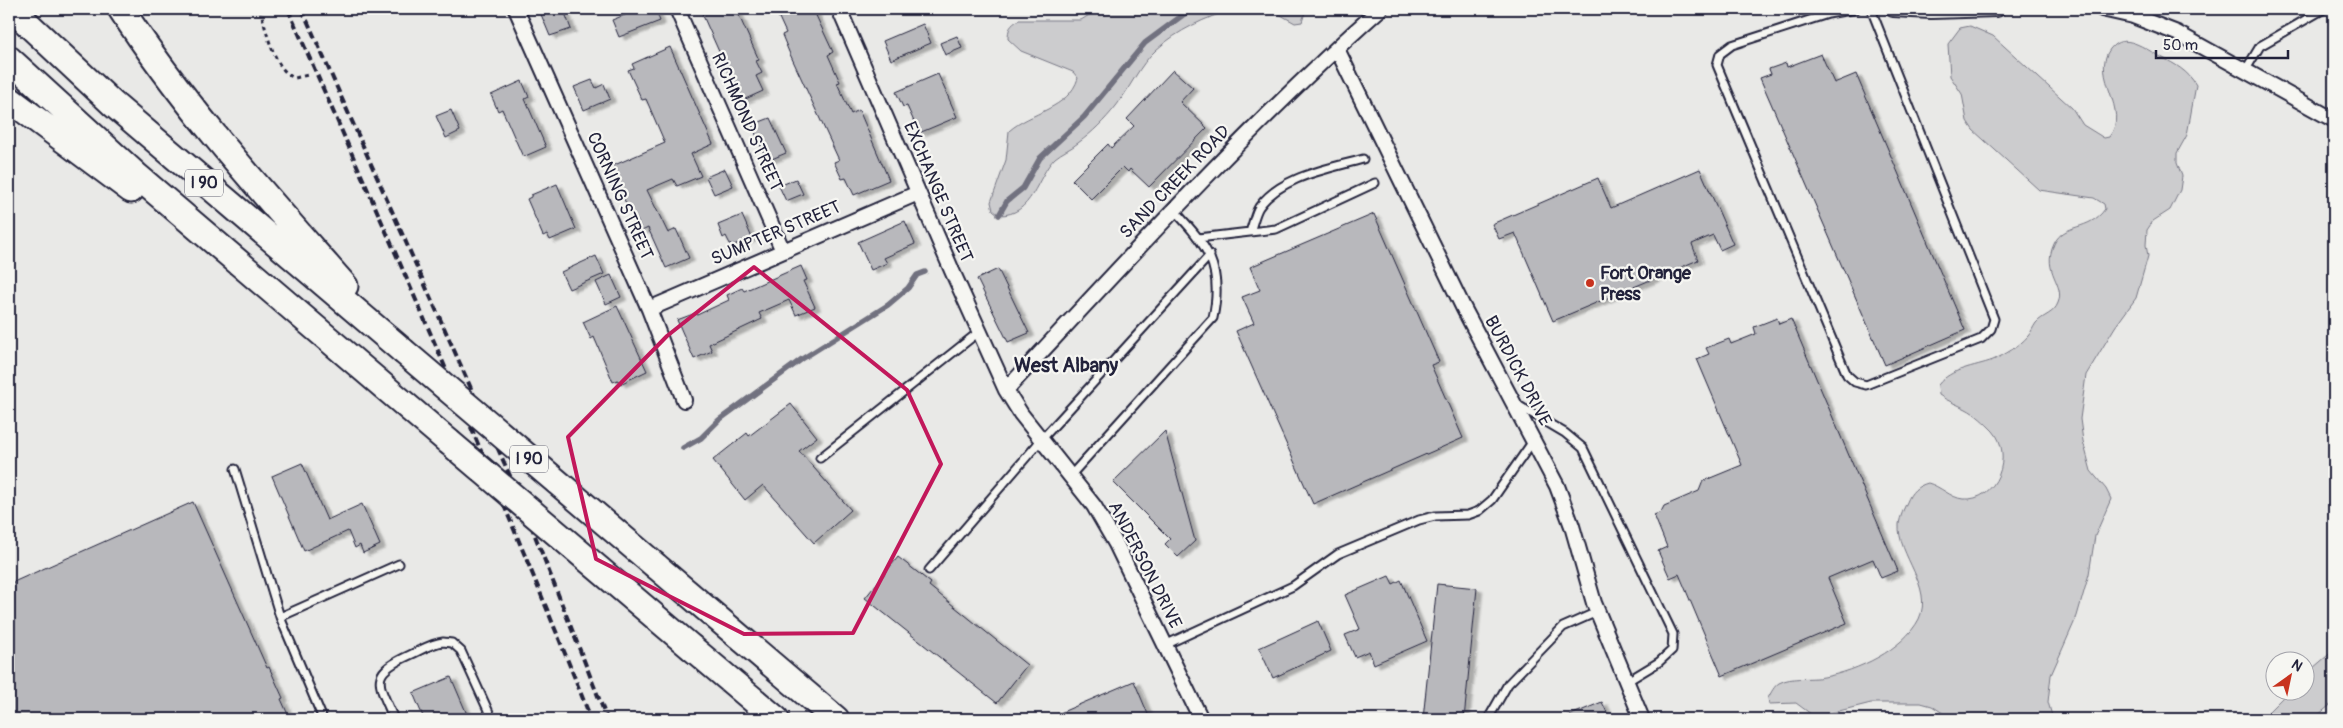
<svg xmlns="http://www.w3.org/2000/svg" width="2343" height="728" font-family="Pangolin,sans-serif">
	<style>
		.green { fill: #ccccce; stroke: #777784 }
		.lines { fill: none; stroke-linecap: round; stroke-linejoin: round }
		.stream { stroke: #71717f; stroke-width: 5.5 }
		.building { fill: #b8b8bc; stroke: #22223b; filter: url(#shadow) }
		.lane-casing { stroke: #22223b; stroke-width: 11 }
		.street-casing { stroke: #22223b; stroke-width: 18 }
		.highway-casing { stroke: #22223b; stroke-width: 29 }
		.path { stroke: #22223b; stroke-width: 3; stroke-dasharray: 4 4; stroke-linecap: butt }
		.lane { stroke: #f6f6f2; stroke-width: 7 }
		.street { stroke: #f6f6f2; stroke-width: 14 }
		.highway { stroke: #f6f6f2; stroke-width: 25 }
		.rail { stroke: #22223b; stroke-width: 4; stroke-dasharray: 8 4; stroke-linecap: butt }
		.highway-bridge-casing { stroke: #22223b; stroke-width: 29; stroke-linecap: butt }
		.highway-bridge { stroke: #f6f6f2; stroke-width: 25 }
		.marked { fill: none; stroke: #c2185b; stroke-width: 4; stroke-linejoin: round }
		.poi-dot { fill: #c8321e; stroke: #f6f6f2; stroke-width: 2 }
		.labels { text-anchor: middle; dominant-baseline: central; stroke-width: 4.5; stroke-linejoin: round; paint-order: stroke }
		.shield { fill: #f6f6f2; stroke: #626272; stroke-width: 1 }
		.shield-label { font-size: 16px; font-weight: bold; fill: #22223b }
		.street-label { font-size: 18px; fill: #22223b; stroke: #f6f6f2 }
		.poi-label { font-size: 18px; font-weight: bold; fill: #22223b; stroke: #f6f6f2; text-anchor: start }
		.quarter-label { font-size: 20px; font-weight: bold; fill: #22223b; stroke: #f6f6f2 }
	</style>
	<defs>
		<filter id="shadow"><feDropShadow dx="5.5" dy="3" stdDeviation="1" flood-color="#0004"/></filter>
	</defs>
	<rect width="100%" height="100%" fill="#e9e9e7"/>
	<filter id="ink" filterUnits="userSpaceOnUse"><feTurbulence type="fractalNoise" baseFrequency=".02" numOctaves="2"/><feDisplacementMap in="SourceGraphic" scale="10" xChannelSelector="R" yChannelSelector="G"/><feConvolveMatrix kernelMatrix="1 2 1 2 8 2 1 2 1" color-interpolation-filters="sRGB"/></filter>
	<g filter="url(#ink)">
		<!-- green -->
		<path class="green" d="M 1099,9 L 1233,9 C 1205,18 1178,30 1156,50 C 1140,64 1129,90 1116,106 C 1105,120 1092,133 1078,143 C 1071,149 1062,152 1055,158 C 1036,177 1033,216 999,215 L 993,210 L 991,202 L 1006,160 L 1009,131 C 1030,112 1069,109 1078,78 L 1073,72 L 1021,51 L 1008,39 C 1008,29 1010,25 1019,20 L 1081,20 Z
			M 1270,9 L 1306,9 L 1302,22 L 1295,23 Z
			M 1970,26 L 1993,36 L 2072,108 L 2083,125 L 2104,138 L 2109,137 C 2131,110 2090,76 2110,49 C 2124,31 2145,49 2161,57 C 2175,64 2188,71 2196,85 L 2187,135 L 2177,153 L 2177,163 L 2182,176 L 2180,190 L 2170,210 L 2153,221 L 2147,230 L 2146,245 L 2148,256 L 2136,298 L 2115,327 L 2086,375 L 2080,419 L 2083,441 L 2091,471 L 2106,489 L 2111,499 L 2095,536 L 2089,574 L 2077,616 L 2051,675 L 2048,702 L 2053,719 L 1952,719 L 1932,706 L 1921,703 L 1871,703 L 1815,717 L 1796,703 L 1769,704 L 1768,698 C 1771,693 1774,686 1779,683 C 1792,676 1810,680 1824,677 C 1857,671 1903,650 1919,619 C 1934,587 1897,555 1899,524 C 1900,517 1904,508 1907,502 C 1911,492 1917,486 1928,483 C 1940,486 1951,498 1963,499 C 1997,502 2014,455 1993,431 C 1985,423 1976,414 1966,409 C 1957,404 1947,401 1939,395 L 1938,385 C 1951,368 1974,367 1993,360 C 2004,355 2020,346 2028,336 C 2031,333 2033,327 2036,323 C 2043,315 2054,314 2058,303 C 2066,284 2041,272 2054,244 C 2064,222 2089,232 2105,209 L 2104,204 L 2094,198 L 2039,190 L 1973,130 L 1967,121 L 1962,94 L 1950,76 L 1948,44 L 1960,28 Z
			M 2334,650 L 2334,702 L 2313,719 L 2261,719 L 2289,691 L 2306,690 L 2306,674 Z"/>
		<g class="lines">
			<!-- stream -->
			<path class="stream" d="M 999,215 L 1007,201 L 1023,188 L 1040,158 L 1084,117 L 1145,43 L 1191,9
				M 683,448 L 701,438 L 719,420 L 802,359 L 888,305 L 908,288 L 917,275 L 925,272"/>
		</g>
		<!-- building -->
		<path class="building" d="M 549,9 L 560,9 L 562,14 L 565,13 L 571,29 L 550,36 L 540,12 Z
			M 640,9 L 655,9 L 660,21 L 619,37 L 612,20 Z
			M 700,9 L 736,9 L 759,60 L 756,61 L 762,73 L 756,76 L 763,91 L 741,101 Z
			M 775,9 L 813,9 L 833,52 L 828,55 L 840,82 L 837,83 L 851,114 L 859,110 L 889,180 L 854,195 L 846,178 L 842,179 L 834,162 L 839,160 L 789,52 L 782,35 L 786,33 Z
			M 923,24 L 931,43 L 891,60 L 883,41 Z
			M 957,36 L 962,48 L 945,55 L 940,43 Z
			M 670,47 L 713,144 L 691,154 L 701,176 L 677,186 L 673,179 L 647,190 L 668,233 L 676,229 L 689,258 L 666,268 L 648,228 L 642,231 L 637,220 L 634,222 L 610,167 L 665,143 L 646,99 L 642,100 L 628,70 L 634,68 L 632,64 Z
			M 1821,54 L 1834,83 L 1856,74 L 1965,330 L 1885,365 L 1760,78 L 1771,74 L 1769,69 L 1786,63 L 1787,67 Z
			M 1173,70 L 1193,88 L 1180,102 L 1207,128 L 1149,187 L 1130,169 L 1128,172 L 1123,167 L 1091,199 L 1072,180 L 1108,144 L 1111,148 L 1134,126 L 1127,119 Z
			M 938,74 L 957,117 L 919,133 L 907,106 L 903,107 L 896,92 Z
			M 592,80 L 596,88 L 604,84 L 610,99 L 584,110 L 574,87 Z
			M 522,81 L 529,97 L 525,99 L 546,147 L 523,157 L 502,109 L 498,111 L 491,95 Z
			M 451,110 L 460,131 L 446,138 L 436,116 Z
			M 770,118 L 786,153 L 767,161 L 752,125 Z
			M 725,169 L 733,186 L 714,194 L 706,177 Z
			M 1700,169 L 1733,244 L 1720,250 L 1713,235 L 1692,244 L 1698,260 L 1553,321 L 1515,233 L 1499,239 L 1492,224 L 1598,178 L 1611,208 Z
			M 796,179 L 803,194 L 786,201 L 779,186 Z
			M 557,184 L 576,229 L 550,240 L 547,234 L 543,236 L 527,199 L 531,197 L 531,195 Z
			M 1374,214 L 1439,362 L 1431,365 L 1463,438 L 1313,504 L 1236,331 L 1254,323 L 1242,297 L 1260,290 L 1250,267 Z
			M 742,215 L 752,238 L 731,246 L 726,236 L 723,238 L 718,225 Z
			M 905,221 L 915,244 L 884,258 L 887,263 L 871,270 L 858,242 Z
			M 596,256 L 604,274 L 569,289 L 561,272 Z
			M 801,266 L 807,280 L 803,281 L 815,307 L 796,315 L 789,300 L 759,313 L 762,319 L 709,344 L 712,351 L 694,359 L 677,320 L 696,313 L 697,315 L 729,300 L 727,295 L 742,288 L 744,291 Z
			M 998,269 L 1029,333 L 1008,342 L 977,279 Z
			M 611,275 L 621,297 L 606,304 L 596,282 Z
			M 617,306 L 647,371 L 620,384 L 618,380 L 613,382 L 594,337 L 591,339 L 583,322 Z
			M 1777,318 L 1779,324 L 1791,319 L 1898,571 L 1881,578 L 1873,559 L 1828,578 L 1847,623 L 1722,676 L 1679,574 L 1670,578 L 1658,551 L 1667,547 L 1654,515 L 1661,512 L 1664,506 L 1699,491 L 1703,481 L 1742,465 L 1697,359 L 1709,354 L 1706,348 L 1729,339 L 1731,344 L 1756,334 L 1754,327 Z
			M 791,404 L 817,437 L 799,451 L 851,510 L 814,543 L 763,485 L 745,500 L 713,460 L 747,433 L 749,436 Z
			M 1165,431 L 1195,541 L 1178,557 L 1165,544 L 1170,539 L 1113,482 Z
			M 302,463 L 327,520 L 362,504 L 380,545 L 363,553 L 360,545 L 355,548 L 348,531 L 304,551 L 272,476 Z
			M 193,502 L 267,668 L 269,667 L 283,698 L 281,699 L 290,719 L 9,719 L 9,584 Z
			M 898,557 L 931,583 L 929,586 L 1027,665 L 997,703 L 865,598 Z
			M 1389,576 L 1393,584 L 1401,580 L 1427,641 L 1374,664 L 1369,651 L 1355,657 L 1345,635 L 1360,629 L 1345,595 Z
			M 1437,584 L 1477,588 L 1464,719 L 1423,719 Z
			M 1318,621 L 1331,651 L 1273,678 L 1259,648 Z
			M 451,677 L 469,719 L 424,719 L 413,693 Z
			M 1134,681 L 1150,719 L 1046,719 Z
			M 1602,702 L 1610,719 L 1561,719 Z"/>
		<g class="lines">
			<defs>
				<path id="lane" d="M 1856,9 L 1828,14 L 1732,45 L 1720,54 L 1717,65 L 1847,375 L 1855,382 L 1866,385 L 1981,339 L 1991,329 L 1994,319 L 1871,9
					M 2245,71 L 2260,46 L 2324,9
					M 1250,232 C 1253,224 1255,213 1259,207 C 1281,176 1329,169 1363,159
					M 1198,238 L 1276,229 L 1375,183
					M 1516,404 L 1565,433 L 1583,448 L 1673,634 L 1672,650 L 1659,662 L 1626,682
					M 820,458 L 980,331
					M 235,469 L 280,617 L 323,719
					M 1071,475 L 1213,318 C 1224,266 1207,246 1174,210
					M 929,570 L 1042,439 L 1210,255
					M 280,617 L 399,564
					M 1165,645 L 1293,586 L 1338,554 L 1419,520 L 1435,516 L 1468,515 L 1479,511 L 1492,500 L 1533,441
					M 394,719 C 378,682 368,674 410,655 C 421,650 432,643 443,642 L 452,643 L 461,651 L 492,719
					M 1488,719 L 1508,684 L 1563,627 L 1597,612"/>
				<path id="street" d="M 516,9 L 649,309 L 684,400
					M 677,9 L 783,251
					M 839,9 L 953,273 L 1006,390 L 1021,414 L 1094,506 L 1116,544 L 1201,719
					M 1893,9 L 1931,11 L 1997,9
					M 2102,9 L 2133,16 L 2177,33 L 2334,120
					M 1337,49 L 1464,309 L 1557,486 L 1572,526 L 1594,603 L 1642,719
					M 649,309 L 918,193
					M 1006,390 C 1127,260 1247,127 1380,9"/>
				<path id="highway" d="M 12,9 L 113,104 L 403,351
					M 121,9 C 186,109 266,196 345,286
					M 9,59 L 136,175 L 449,442
					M 9,99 L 131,190
					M 656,566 L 836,719
					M 692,648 L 776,719"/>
			</defs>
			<!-- lane casing -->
			<use href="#lane" class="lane-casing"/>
			<!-- street casing -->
			<use href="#street" class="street-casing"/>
			<!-- highway casing -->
			<use href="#highway" class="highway-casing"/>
			<!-- path -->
			<path class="path" d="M 260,9 C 266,29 274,71 295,78 L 308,75"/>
			<!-- lane -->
			<use href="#lane" class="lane"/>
			<!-- street -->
			<use href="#street" class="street"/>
			<!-- highway -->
			<use href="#highway" class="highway"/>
			<!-- rail -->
			<path class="rail" d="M 288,9 C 392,245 497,480 591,719
				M 302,9 L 523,505 L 607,719"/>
			<defs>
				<path id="highway-bridge" d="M 403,351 L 656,566
					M 449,442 L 692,648"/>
			</defs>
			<!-- highway-bridge casing -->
			<use href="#highway-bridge" class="highway-bridge-casing"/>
			<!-- highway-bridge -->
			<use href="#highway-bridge" class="highway-bridge"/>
		</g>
	</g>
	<!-- marked area -->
	<path class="marked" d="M 754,267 L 907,390 L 941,464 L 853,633 L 744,634 L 596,559 L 568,437 L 667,336 Z"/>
	<!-- markers -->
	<circle class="poi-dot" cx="1590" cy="283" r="5"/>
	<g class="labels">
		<!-- shield labels -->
		<g class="shield">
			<rect x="185" y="169.5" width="38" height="27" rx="4"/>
			<rect x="510" y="445.5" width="38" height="27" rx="4"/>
		</g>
		<g class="shield-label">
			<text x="204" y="183">I 90</text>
			<text x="529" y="459">I 90</text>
		</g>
		<!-- street labels -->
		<g class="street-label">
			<text transform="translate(747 122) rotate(66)">RICHMOND STREET</text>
			<text transform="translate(1175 182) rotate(-46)">SAND CREEK ROAD</text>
			<text transform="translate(938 192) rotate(67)">EXCHANGE STREET</text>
			<text transform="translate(620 196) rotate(66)">CORNING STREET</text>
			<text transform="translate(776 233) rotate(-23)">SUMPTER STREET</text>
			<text transform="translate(1518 371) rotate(62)">BURDICK DRIVE</text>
			<text transform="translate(1145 565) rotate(63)">ANDERSON DRIVE</text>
		</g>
		<!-- poi labels -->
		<g class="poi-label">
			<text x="1600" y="273">Fort Orange<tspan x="1600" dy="21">Press</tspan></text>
		</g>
		<!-- quarter labels -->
		<g class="quarter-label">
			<text x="1066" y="365">West Albany</text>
		</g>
	</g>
	<!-- margin -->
	<rect width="2343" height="728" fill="none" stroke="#f6f6f2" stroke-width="30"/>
	<rect x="15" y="15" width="2313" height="698" fill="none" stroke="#22223b" stroke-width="2" filter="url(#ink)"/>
	<!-- north arrow -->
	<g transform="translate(2290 676) rotate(33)"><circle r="24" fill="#f6f6f2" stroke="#a1a1a9"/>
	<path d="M0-4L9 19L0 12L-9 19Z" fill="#c8321e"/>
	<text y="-8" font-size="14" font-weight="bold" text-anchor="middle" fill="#22223b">N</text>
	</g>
	<!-- scale -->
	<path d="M2156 50v8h132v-8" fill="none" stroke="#22223b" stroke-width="2.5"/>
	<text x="2163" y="50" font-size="15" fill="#22223b" stroke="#f6f6f2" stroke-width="4" paint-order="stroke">50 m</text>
</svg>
